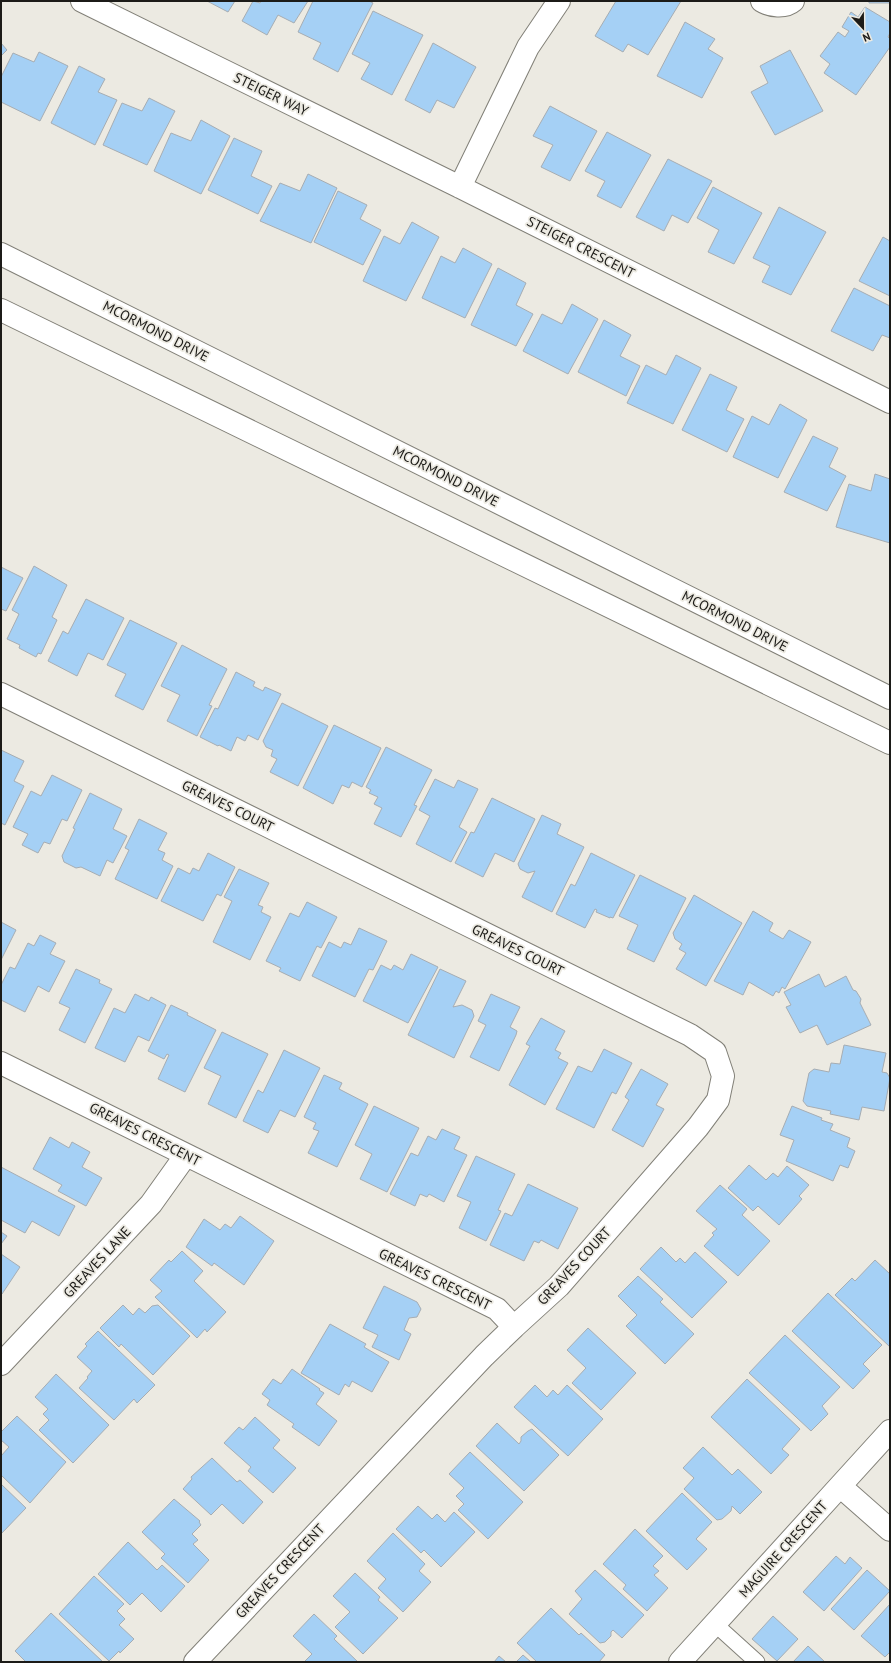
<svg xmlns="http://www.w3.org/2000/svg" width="891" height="1663" font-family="'PT Sans',sans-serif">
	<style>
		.building { fill: #a5d0f5; stroke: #a6adb3 }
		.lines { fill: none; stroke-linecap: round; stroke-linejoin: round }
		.lane-casing { stroke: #828078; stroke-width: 17 }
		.street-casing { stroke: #828078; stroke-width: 24 }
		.secondary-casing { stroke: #828078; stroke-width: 24 }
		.lane { stroke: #fff; stroke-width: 15 }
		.street { stroke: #fff; stroke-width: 22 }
		.secondary { stroke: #fff; stroke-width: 22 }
		.labels { text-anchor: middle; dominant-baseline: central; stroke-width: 3.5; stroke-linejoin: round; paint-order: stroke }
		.street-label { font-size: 14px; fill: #1c1b18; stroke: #eceae2 }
	</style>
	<rect width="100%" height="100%" fill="#eceae2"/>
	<!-- building -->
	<path class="building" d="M 207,1 L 235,1 L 228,12 Z
		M 253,1 L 260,3 L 261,1 L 308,1 L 294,23 L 278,15 L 267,35 L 242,21 Z
		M 313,1 L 369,1 L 373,3 L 338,72 L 313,59 L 321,43 L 298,32 Z
		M 616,1 L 681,1 L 648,55 L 628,44 L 623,52 L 595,36 Z
		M 869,1 L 890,1 L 890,3 L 869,3 Z
		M 865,7 L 890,22 L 890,33 L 888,37 L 890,39 L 890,47 L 856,95 L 824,73 L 830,64 L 820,56 L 838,32 L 845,37 L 849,31 L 842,27 L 851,12 L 858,17 Z
		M 373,11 L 423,35 L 392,95 L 361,79 L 370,63 L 352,54 Z
		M 685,22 L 715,39 L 708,49 L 723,58 L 702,98 L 657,76 Z
		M 1,43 L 7,50 L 1,56 Z
		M 433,43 L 476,67 L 454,108 L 437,100 L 430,113 L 405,100 Z
		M 790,50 L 823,111 L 775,135 L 751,92 L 768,83 L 760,66 Z
		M 39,52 L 68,66 L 40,121 L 1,102 L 1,77 L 13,53 L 34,62 Z
		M 79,66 L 105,79 L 98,92 L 117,100 L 95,145 L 51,123 Z
		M 149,98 L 175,111 L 147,165 L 103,145 L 122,103 L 142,111 Z
		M 550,106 L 597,131 L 570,181 L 541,167 L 553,145 L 533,136 Z
		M 201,120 L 230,136 L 201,194 L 154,171 L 171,133 L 191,141 Z
		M 607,132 L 651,155 L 621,208 L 597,196 L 605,181 L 585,171 Z
		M 234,138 L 262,151 L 251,176 L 272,186 L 258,214 L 208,190 Z
		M 668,159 L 712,181 L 688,223 L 672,215 L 664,231 L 636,217 Z
		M 308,174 L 337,188 L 311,243 L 260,221 L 280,183 L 300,191 Z
		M 713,187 L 762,213 L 734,264 L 708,252 L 719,230 L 697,218 Z
		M 338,191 L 367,205 L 360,219 L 381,230 L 363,265 L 314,242 Z
		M 779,207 L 826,232 L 791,295 L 762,282 L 770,266 L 753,258 Z
		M 412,222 L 439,237 L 406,301 L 363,281 L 384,236 L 400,244 Z
		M 883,237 L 890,241 L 890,296 L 859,281 Z
		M 463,248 L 492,264 L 465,318 L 422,298 L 441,256 L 455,263 Z
		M 498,268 L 526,283 L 516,305 L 533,314 L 516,346 L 471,325 Z
		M 854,288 L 890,306 L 890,338 L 882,335 L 873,351 L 831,331 Z
		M 572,304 L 598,319 L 568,374 L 523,351 L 542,314 L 562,324 Z
		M 604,320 L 631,335 L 620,356 L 640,366 L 626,396 L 578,372 Z
		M 676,355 L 701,368 L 673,424 L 627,403 L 646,365 L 666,375 Z
		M 710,374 L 737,387 L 726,410 L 744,419 L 727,452 L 682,430 Z
		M 780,404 L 807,420 L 778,478 L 733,457 L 752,416 L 769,425 Z
		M 813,436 L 838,448 L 829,467 L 846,476 L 827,511 L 784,492 Z
		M 875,474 L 890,479 L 890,543 L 836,527 L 849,484 L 871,491 Z
		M 34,566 L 67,585 L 52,617 L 57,620 L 41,654 L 38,653 L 36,657 L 19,648 L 20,645 L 7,639 L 19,614 L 12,610 Z
		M 1,567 L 23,578 L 6,611 L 1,609 Z
		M 86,599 L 124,618 L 103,660 L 88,653 L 77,676 L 48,661 L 63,631 L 68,634 Z
		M 130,620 L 177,643 L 143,710 L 115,696 L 126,674 L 107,665 Z
		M 182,645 L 227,669 L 209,705 L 212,706 L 197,736 L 167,721 L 180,695 L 161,686 Z
		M 236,672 L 255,682 L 253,686 L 263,691 L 265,687 L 281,694 L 258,740 L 248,735 L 245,741 L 237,737 L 231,751 L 219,745 L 218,746 L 200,737 L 215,708 L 218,709 Z
		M 282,703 L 328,726 L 298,786 L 270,772 L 277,759 L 271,756 L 273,750 L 266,747 L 263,741 Z
		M 334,725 L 381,748 L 362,787 L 352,782 L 349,788 L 342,785 L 333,804 L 303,788 Z
		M 386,747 L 432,770 L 414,805 L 417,806 L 401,837 L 374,824 L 382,808 L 374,804 L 378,797 L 369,793 L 371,790 L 366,787 Z
		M 1,750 L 24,761 L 14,781 L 24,786 L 5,825 L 1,823 Z
		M 52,775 L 82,790 L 67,821 L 62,819 L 50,844 L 44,842 L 38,853 L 22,845 L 28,834 L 13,827 L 31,791 L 41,796 Z
		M 435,779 L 454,788 L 458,780 L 478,789 L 459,827 L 467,832 L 451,862 L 416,844 L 430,816 L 419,810 Z
		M 90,793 L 122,809 L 113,829 L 127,836 L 113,863 L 107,860 L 100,876 L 81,867 L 76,868 L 64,862 L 62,856 L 75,829 L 73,828 Z
		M 492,798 L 535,819 L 514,862 L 495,853 L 483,877 L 455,863 L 471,832 L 474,833 Z
		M 542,815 L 561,824 L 557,834 L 584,847 L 552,912 L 522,897 L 535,871 L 528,873 L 520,869 L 518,864 Z
		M 139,819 L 167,833 L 158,850 L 165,853 L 162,860 L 173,866 L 157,899 L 115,879 L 129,850 L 125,848 Z
		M 208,853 L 235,867 L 221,896 L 217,894 L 203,921 L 161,901 L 178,868 L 190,874 L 193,868 L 199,871 Z
		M 591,853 L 635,875 L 613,918 L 610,917 L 610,918 L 596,912 L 597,910 L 595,909 L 585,928 L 556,914 L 571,884 L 575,886 Z
		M 239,869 L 269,883 L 258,905 L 263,907 L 261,912 L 271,917 L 250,960 L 213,942 L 232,901 L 224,897 Z
		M 640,875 L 686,898 L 654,962 L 627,949 L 638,925 L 619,916 Z
		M 694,895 L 742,923 L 706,986 L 676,969 L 686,953 L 679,949 L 682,944 L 675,939 L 673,933 Z
		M 307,902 L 337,917 L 321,948 L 317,946 L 300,981 L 279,971 L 281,968 L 266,961 L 290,913 L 299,917 Z
		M 753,911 L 773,923 L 769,931 L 783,939 L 789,930 L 811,942 L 785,989 L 782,987 L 779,993 L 776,991 L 773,996 L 749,982 L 743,995 L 714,981 Z
		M 1,922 L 16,930 L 1,960 Z
		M 359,928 L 387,941 L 373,970 L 369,969 L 355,997 L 312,976 L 329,942 L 341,948 L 344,942 L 351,945 Z
		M 40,935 L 56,943 L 50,954 L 65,961 L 49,992 L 38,986 L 25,1012 L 1,1000 L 1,985 L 10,967 L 15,969 L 28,943 L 34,946 Z
		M 411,954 L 438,967 L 408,1023 L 363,1001 L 381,965 L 391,970 L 394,965 L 403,970 Z
		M 76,969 L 100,980 L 99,983 L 112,989 L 85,1043 L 59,1030 L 70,1008 L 59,1003 Z
		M 440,969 L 466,981 L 453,1007 L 462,1005 L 472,1010 L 474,1016 L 454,1058 L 408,1035 Z
		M 819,974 L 825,987 L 846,976 L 853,990 L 856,991 L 861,999 L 860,1003 L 871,1025 L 827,1045 L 817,1025 L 800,1033 L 786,1007 L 791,1005 L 784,992 Z
		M 135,994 L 149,1001 L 151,997 L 166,1005 L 149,1041 L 138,1036 L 125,1062 L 95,1048 L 114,1008 L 125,1013 Z
		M 491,994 L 520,1007 L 510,1027 L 517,1031 L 516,1035 L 499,1071 L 470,1057 L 486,1025 L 478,1021 Z
		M 171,1005 L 188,1013 L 187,1015 L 216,1030 L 185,1092 L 158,1079 L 169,1055 L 167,1054 L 164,1059 L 148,1051 Z
		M 541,1018 L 565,1031 L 555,1050 L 561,1053 L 558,1058 L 568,1063 L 545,1105 L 509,1085 L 530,1046 L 526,1044 Z
		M 222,1032 L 268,1054 L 236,1118 L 208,1104 L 221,1076 L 204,1068 Z
		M 844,1045 L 886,1053 L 882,1072 L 887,1073 L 890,1078 L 884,1111 L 862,1107 L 859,1120 L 830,1114 L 831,1111 L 807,1106 L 803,1101 L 809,1073 L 814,1069 L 829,1072 L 831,1063 L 840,1064 Z
		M 604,1049 L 632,1063 L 616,1094 L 612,1092 L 594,1128 L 556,1109 L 578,1066 L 592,1072 Z
		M 284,1050 L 320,1068 L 295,1117 L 280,1110 L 268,1133 L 243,1121 L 258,1090 L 263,1093 Z
		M 641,1069 L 668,1084 L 656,1105 L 664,1109 L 643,1147 L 612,1130 L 629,1100 L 625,1097 Z
		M 324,1075 L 342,1083 L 339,1089 L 368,1104 L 337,1167 L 308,1153 L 319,1131 L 313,1129 L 316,1123 L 304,1117 Z
		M 374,1106 L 419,1128 L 387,1192 L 360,1179 L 372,1154 L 355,1145 Z
		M 792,1106 L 822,1118 L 821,1120 L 833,1124 L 830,1130 L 850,1138 L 847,1147 L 855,1151 L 848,1168 L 840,1165 L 833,1181 L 786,1161 L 794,1140 L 780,1135 Z
		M 442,1129 L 460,1137 L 454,1149 L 467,1155 L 444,1202 L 429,1194 L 427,1197 L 420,1194 L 415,1206 L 390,1194 L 411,1153 L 418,1156 L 428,1136 L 436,1140 Z
		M 50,1137 L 69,1148 L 72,1142 L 90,1152 L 82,1167 L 102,1178 L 86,1206 L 58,1191 L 62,1185 L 33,1169 Z
		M 476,1156 L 515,1174 L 498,1210 L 501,1211 L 486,1241 L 459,1228 L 471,1202 L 457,1196 Z
		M 749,1165 L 766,1180 L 773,1173 L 778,1177 L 787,1166 L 809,1185 L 799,1196 L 802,1199 L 779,1225 L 758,1206 L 753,1211 L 728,1188 Z
		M 1,1167 L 75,1206 L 59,1236 L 32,1221 L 25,1233 L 1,1220 Z
		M 528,1184 L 578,1208 L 558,1249 L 541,1240 L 539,1243 L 534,1241 L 524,1261 L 490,1245 L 505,1213 L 512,1216 Z
		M 720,1185 L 747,1209 L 742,1215 L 770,1241 L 738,1276 L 704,1246 L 714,1235 L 712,1233 L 717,1229 L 696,1211 Z
		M 240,1216 L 274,1241 L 244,1285 L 214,1263 L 212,1266 L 186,1247 L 204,1219 L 220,1230 L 225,1224 L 231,1228 Z
		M 1,1232 L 7,1236 L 1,1244 Z
		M 661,1247 L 676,1262 L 680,1258 L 685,1263 L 695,1252 L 727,1282 L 692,1318 L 640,1269 Z
		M 182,1251 L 203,1271 L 194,1281 L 226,1312 L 207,1332 L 205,1329 L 197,1338 L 155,1297 L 162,1291 L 150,1280 L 169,1260 L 171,1262 Z
		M 1,1254 L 20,1267 L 2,1294 L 1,1293 Z
		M 875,1260 L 890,1274 L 890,1347 L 835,1295 L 852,1278 L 855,1281 Z
		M 638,1276 L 663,1299 L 660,1302 L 694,1334 L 665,1364 L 626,1326 L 637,1315 L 618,1296 Z
		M 384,1286 L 417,1302 L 421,1309 L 417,1317 L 409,1318 L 404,1330 L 411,1334 L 399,1360 L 372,1347 L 378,1335 L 363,1328 Z
		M 828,1293 L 882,1345 L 863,1364 L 870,1371 L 853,1389 L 792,1331 Z
		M 123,1305 L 133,1315 L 139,1308 L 145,1313 L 152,1306 L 158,1305 L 190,1336 L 153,1375 L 121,1344 L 119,1347 L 100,1328 Z
		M 330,1324 L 366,1344 L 364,1347 L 389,1362 L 372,1392 L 352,1381 L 349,1387 L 345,1384 L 339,1395 L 301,1373 Z
		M 588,1328 L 636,1373 L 601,1410 L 572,1383 L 586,1368 L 567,1350 Z
		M 98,1331 L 155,1385 L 137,1403 L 134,1399 L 114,1420 L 79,1388 L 88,1378 L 87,1377 L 92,1371 L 77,1357 L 87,1346 L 85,1344 Z
		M 785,1335 L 840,1387 L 822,1406 L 828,1414 L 811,1431 L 749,1373 Z
		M 292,1369 L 320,1389 L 319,1390 L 324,1393 L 316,1404 L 337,1421 L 319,1446 L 292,1427 L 294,1424 L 267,1405 L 270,1400 L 262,1394 L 273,1379 L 281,1384 Z
		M 56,1374 L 109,1425 L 73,1463 L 39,1430 L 49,1420 L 43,1414 L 48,1409 L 35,1397 Z
		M 747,1379 L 800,1429 L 782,1449 L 789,1455 L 771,1474 L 711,1417 Z
		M 535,1385 L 547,1397 L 553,1390 L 558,1395 L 567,1385 L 603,1419 L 568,1456 L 514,1407 Z
		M 17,1416 L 66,1462 L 30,1503 L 1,1475 L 1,1456 L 9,1447 L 1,1440 L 1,1432 Z
		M 255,1417 L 280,1440 L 273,1448 L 296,1468 L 273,1493 L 248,1471 L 251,1467 L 224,1443 L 239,1427 L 243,1430 Z
		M 497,1423 L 519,1444 L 521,1441 L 521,1437 L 528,1431 L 532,1429 L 559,1455 L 524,1491 L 476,1446 Z
		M 703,1447 L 732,1475 L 738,1469 L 762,1492 L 740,1514 L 732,1506 L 731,1511 L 722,1519 L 717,1520 L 684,1489 L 694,1478 L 683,1468 Z
		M 470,1452 L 523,1502 L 488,1539 L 458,1510 L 464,1504 L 456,1496 L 464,1488 L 449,1474 Z
		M 212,1458 L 237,1482 L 240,1480 L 263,1502 L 243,1524 L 222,1504 L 211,1515 L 183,1489 L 192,1479 L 191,1477 Z
		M 1,1484 L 26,1508 L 1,1534 Z
		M 682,1493 L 712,1522 L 696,1539 L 707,1549 L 687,1570 L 646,1531 Z
		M 174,1499 L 200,1521 L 199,1522 L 201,1525 L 192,1534 L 198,1540 L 193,1544 L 209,1560 L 188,1583 L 161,1558 L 165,1554 L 142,1532 Z
		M 418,1506 L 432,1519 L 437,1514 L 445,1522 L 454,1512 L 475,1532 L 441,1567 L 424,1550 L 421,1553 L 396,1529 Z
		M 635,1529 L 663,1556 L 653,1566 L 659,1571 L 654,1575 L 668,1588 L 647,1611 L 623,1589 L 626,1585 L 603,1564 Z
		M 393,1533 L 425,1564 L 419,1571 L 431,1582 L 403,1612 L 378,1588 L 386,1579 L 367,1561 Z
		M 128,1542 L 157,1570 L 162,1565 L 185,1586 L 161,1612 L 142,1593 L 130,1605 L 98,1574 Z
		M 836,1556 L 845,1564 L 850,1557 L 862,1568 L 824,1611 L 803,1592 Z
		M 595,1570 L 644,1615 L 622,1638 L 613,1630 L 611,1632 L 611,1636 L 605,1642 L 600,1643 L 569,1614 L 582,1599 L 575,1591 Z
		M 867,1570 L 890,1591 L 854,1630 L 831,1609 Z
		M 355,1573 L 380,1597 L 378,1600 L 398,1618 L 363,1654 L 335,1627 L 350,1612 L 333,1596 Z
		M 94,1576 L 124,1604 L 117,1611 L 125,1619 L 119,1625 L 134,1639 L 120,1653 L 119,1651 L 109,1661 L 59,1614 Z
		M 890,1604 L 890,1652 L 885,1657 L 861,1636 Z
		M 551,1608 L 579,1635 L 581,1633 L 605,1655 L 599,1662 L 537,1662 L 517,1643 Z
		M 51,1613 L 103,1662 L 26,1662 L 15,1651 Z
		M 314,1614 L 337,1636 L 334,1639 L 358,1662 L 304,1662 L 312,1654 L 293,1636 Z
		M 773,1616 L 798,1639 L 777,1661 L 752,1639 Z
		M 808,1646 L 825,1662 L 793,1662 Z
		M 523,1655 L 531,1662 L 516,1662 Z
		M 499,1656 L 506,1662 L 494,1662 Z"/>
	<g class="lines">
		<defs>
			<path id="lane" d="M 715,1624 L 757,1662"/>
			<path id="street" d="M 82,1 L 460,187 L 890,402
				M 762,1 C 770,6 785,8 793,1
				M 460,187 L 528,47 L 559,1
				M 1,694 L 690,1035 L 715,1052 L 723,1076 L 718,1100 L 698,1127 L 559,1286 L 514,1327
				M 1,1063 L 497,1309 L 514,1327 L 484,1356 L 195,1662
				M 1,1364 L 151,1204 L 186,1155
				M 840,1486 L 890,1431
				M 680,1662 L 840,1486 L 890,1530"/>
			<path id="secondary" d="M 1,254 L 890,698
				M 1,310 L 890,743"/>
		</defs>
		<!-- lane casing -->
		<use href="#lane" class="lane-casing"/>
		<!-- street casing -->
		<use href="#street" class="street-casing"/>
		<!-- secondary casing -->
		<use href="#secondary" class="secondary-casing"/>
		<!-- lane -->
		<use href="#lane" class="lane"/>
		<!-- street -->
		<use href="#street" class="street"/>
		<!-- secondary -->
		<use href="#secondary" class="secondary"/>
	</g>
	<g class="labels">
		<!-- street labels -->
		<g class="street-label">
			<text transform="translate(271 94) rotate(26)">STEIGER WAY</text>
			<text transform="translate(581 247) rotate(27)">STEIGER CRESCENT</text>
			<text transform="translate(156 331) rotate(27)">MCORMOND DRIVE</text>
			<text transform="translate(446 476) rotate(27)">MCORMOND DRIVE</text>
			<text transform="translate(735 621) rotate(27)">MCORMOND DRIVE</text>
			<text transform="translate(228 806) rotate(26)">GREAVES COURT</text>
			<text transform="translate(518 950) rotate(26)">GREAVES COURT</text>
			<text transform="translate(145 1134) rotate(27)">GREAVES CRESCENT</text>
			<text transform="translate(97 1262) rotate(-47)">GREAVES LANE</text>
			<text transform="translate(574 1266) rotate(-47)">GREAVES COURT</text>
			<text transform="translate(435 1279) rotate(26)">GREAVES CRESCENT</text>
			<text transform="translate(783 1549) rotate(-48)">MAGUIRE CRESCENT</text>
			<text transform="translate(280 1571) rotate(-47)">GREAVES CRESCENT</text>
		</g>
	</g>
	<!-- border -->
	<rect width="891" height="1663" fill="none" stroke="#1c1b18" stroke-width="4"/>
	<!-- north arrow -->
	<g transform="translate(863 28) rotate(158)" stroke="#eceae2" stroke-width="3" paint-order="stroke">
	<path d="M0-3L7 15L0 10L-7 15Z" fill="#1c1b18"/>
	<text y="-6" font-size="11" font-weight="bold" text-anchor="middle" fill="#1c1b18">N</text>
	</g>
</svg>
